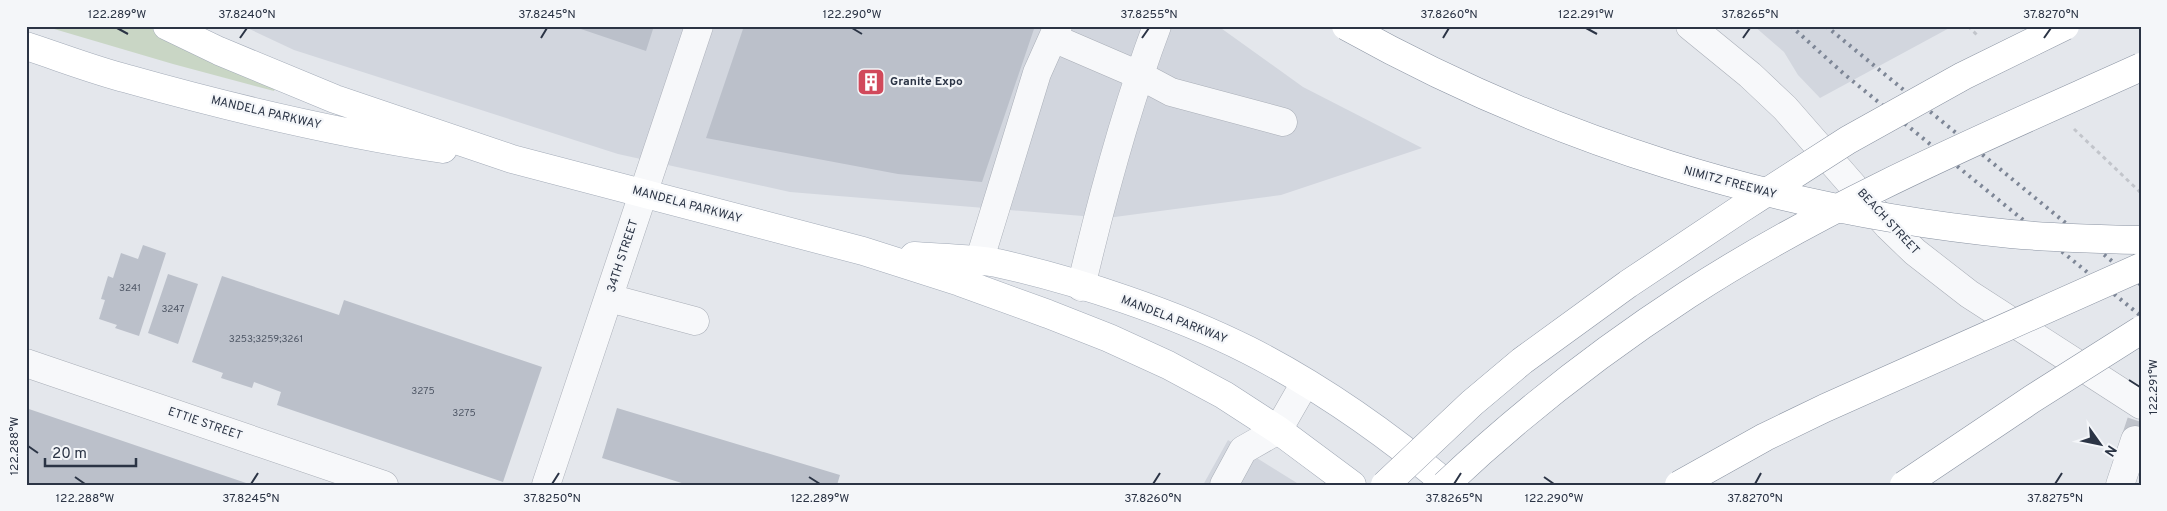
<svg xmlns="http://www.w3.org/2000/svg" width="2167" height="511" font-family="Overpass,sans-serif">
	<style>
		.built { fill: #d2d6de }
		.green { fill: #c9d6c5 }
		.building { fill: #bbc0ca }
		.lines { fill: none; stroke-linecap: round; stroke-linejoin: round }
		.minor-tunnel { stroke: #bfc3cb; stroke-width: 28; stroke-dasharray: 28 14; stroke-linecap: butt }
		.minor-casing { stroke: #a9aeb7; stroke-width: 29 }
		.major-casing { stroke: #a3abb8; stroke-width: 29 }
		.path { stroke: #c2c5cb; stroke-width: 3; stroke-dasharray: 4 4; stroke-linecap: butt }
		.minor { stroke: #f7f8fa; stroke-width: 28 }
		.major { stroke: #fff; stroke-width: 28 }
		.rail { stroke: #7d8696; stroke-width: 4; stroke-dasharray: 2.5 5; stroke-linecap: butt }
		.highway-bridge-casing { stroke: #8b94a3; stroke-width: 29; stroke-linecap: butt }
		.highway-bridge { stroke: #fff; stroke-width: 28 }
		.ticks { fill: none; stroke: #2b3445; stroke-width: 2 }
		.labels { text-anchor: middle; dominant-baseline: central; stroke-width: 4.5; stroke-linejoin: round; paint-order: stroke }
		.number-label { font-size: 10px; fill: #4f5766 }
		.poi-label { font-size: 12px; font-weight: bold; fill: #2b3445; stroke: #f4f6f9; text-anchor: start }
		.street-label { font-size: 12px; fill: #2b3445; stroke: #f4f6f9 }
		.neatline { fill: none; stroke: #2b3445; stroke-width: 2 }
		.ticks-label { font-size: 12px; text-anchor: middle; fill: #2b3445 }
	</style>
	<rect width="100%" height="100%" fill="#e4e7ec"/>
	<!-- built -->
	<path class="built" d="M 243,26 L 1218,26 L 1303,87 L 1422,148 L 1281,195 L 1107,218 L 790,192 L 618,154 L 294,50 Z
		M 1754,26 L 1953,26 L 1820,98 L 1798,75 L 1784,52 Z
		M 1228,440 L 1297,483 L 1300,485 L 1203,485 Z"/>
	<!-- green -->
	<path class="green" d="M 44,26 L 149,26 L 206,55 L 276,84 L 274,91 L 173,64 Z"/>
	<!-- building -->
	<path class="building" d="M 572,26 L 654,26 L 646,51 Z
		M 744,26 L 1035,26 L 982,182 L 898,174 L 706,138 Z
		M 143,245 L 166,253 L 139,336 L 115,328 L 117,325 L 99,319 L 105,300 L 101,299 L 108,276 L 113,278 L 121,253 L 138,259 Z
		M 168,274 L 198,284 L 178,344 L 148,333 Z
		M 222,276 L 339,315 L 344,300 L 542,367 L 503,482 L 277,405 L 281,392 L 254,382 L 252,388 L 221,378 L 223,373 L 192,362 Z
		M 26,408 L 249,484 L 249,485 L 26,485 Z
		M 617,408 L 840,475 L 837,485 L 688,485 L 602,458 Z"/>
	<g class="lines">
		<!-- minor-tunnel -->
		<path class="minor-tunnel" d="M 2135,440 L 2141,422"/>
		<defs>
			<path id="minor" d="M 1690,26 L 1750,75 L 1785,108 L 1888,226 L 1915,252 L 1969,294 L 2141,405
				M 1053,38 L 1139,75 L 1171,92 L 1283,122
				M 979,262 L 1037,73 L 1058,26
				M 1081,287 C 1102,198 1125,111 1157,26
				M 609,298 L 695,321
				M 26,363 L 384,485
				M 546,485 L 699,26
				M 1224,485 L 1243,450 L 1278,430 L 1305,383
				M 2120,485 L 2135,440"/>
			<path id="major" d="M 167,26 L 219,51 L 335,99 L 512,159 L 863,251 L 960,282 L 1048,314 L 1109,338 L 1168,365 L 1224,395 L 1278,430 L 1352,485
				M 26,46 C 60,57 93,70 128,79 C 231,108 337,133 443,149
				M 914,256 C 941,258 971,258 997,263 C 1078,281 1174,313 1248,350 C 1319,386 1387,434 1448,485"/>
		</defs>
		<!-- minor casing -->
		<use href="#minor" class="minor-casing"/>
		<!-- major casing -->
		<use href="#major" class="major-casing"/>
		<!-- path -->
		<path class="path" d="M 1968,26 L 1978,36
			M 2074,129 L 2141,193"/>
		<!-- minor -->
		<use href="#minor" class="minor"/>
		<!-- major -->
		<use href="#major" class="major"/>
		<!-- rail -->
		<path class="rail" d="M 1791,26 L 1844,74 L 2141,316
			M 1826,26 L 2141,285"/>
		<defs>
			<path id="highway-bridge" d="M 1346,26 C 1552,141 1777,211 2011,234 C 2054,238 2098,239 2141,240
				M 1385,485 L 1472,403 L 1522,361 L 1628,284 L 1739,210 L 1848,140 L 1963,76 L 2065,26
				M 1445,485 C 1520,414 1601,351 1687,295 C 1828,203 1988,136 2141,67
				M 1679,485 L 1765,437 L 1825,408 L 2141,267
				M 1904,485 L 2032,399 L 2141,330"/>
		</defs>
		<!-- highway-bridge casing -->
		<use href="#highway-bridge" class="highway-bridge-casing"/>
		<!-- highway-bridge -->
		<use href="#highway-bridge" class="highway-bridge"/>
	</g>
	<!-- ticks -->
	<path class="ticks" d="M 117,28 L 128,34M 852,28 L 862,34M 1586,28 L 1597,34M 240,38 L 247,28M 541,38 L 547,28M 1142,38 L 1149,28M 1443,38 L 1449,28M 1743,38 L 1750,28M 2044,38 L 2051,28M 2129,380 L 2140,387M 28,446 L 38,453M 75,477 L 85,484M 809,477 L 820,484M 1544,477 L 1554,484M 251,484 L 258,473M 552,484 L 559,473M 1153,484 L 1160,473M 1454,484 L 1461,473M 1755,484 L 1761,473M 2055,484 L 2062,473"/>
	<!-- icons -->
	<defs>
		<symbol id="building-square" viewBox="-11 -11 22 22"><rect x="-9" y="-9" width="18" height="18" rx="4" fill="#d1495b" stroke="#f4f6f9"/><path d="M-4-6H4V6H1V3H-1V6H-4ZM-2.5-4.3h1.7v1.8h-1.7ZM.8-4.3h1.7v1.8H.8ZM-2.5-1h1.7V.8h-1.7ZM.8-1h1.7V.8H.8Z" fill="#fff"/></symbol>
	</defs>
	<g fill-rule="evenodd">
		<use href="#building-square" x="855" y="66" width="32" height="32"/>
	</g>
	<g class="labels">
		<!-- number labels -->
		<g class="number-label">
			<text x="130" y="288">3241</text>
			<text x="173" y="309">3247</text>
			<text x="266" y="339">3253;3259;3261</text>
			<text x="423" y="391">3275</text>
			<text x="464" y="413">3275</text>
		</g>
		<!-- poi labels -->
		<g class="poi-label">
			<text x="890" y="82">Granite Expo</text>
		</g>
		<!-- street labels -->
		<g class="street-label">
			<text transform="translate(266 113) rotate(13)">MANDELA PARKWAY</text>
			<text transform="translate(1730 183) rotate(15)">NIMITZ FREEWAY</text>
			<text transform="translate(687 205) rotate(15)">MANDELA PARKWAY</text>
			<text transform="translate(1888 222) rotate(47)">BEACH STREET</text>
			<text transform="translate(623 256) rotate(-72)">34TH STREET</text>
			<text transform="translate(1174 320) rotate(21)">MANDELA PARKWAY</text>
			<text transform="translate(205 424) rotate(19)">ETTIE STREET</text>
		</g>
	</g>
	<!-- border -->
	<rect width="2167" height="511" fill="none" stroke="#f4f6f9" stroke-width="55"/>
	<!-- north arrow -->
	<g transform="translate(2100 444) rotate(123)" stroke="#f4f6f9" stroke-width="4" paint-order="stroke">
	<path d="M0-4L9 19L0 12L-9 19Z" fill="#2b3445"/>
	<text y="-8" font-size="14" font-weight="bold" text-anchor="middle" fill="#2b3445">N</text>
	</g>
	<!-- scale -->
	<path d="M45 458v8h91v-8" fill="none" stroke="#2b3445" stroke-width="2.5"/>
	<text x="52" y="458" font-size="15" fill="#2b3445" stroke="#f4f6f9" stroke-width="4" paint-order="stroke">20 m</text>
	<rect x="28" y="28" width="2112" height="456" class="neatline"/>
	<g class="ticks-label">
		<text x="117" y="18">122.289°W</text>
		<text x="247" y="18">37.8240°N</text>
		<text x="547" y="18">37.8245°N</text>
		<text x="852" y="18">122.290°W</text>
		<text x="1149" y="18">37.8255°N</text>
		<text x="1449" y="18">37.8260°N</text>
		<text x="1586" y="18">122.291°W</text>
		<text x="1750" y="18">37.8265°N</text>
		<text x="2051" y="18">37.8270°N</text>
		<text transform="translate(2153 387) rotate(-90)" y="4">122.291°W</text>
		<text transform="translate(14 446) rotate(-90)" y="4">122.288°W</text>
		<text x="85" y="502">122.288°W</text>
		<text x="251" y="502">37.8245°N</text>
		<text x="552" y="502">37.8250°N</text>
		<text x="820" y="502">122.289°W</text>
		<text x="1153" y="502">37.8260°N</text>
		<text x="1454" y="502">37.8265°N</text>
		<text x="1554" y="502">122.290°W</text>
		<text x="1755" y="502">37.8270°N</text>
		<text x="2055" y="502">37.8275°N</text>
	</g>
</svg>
